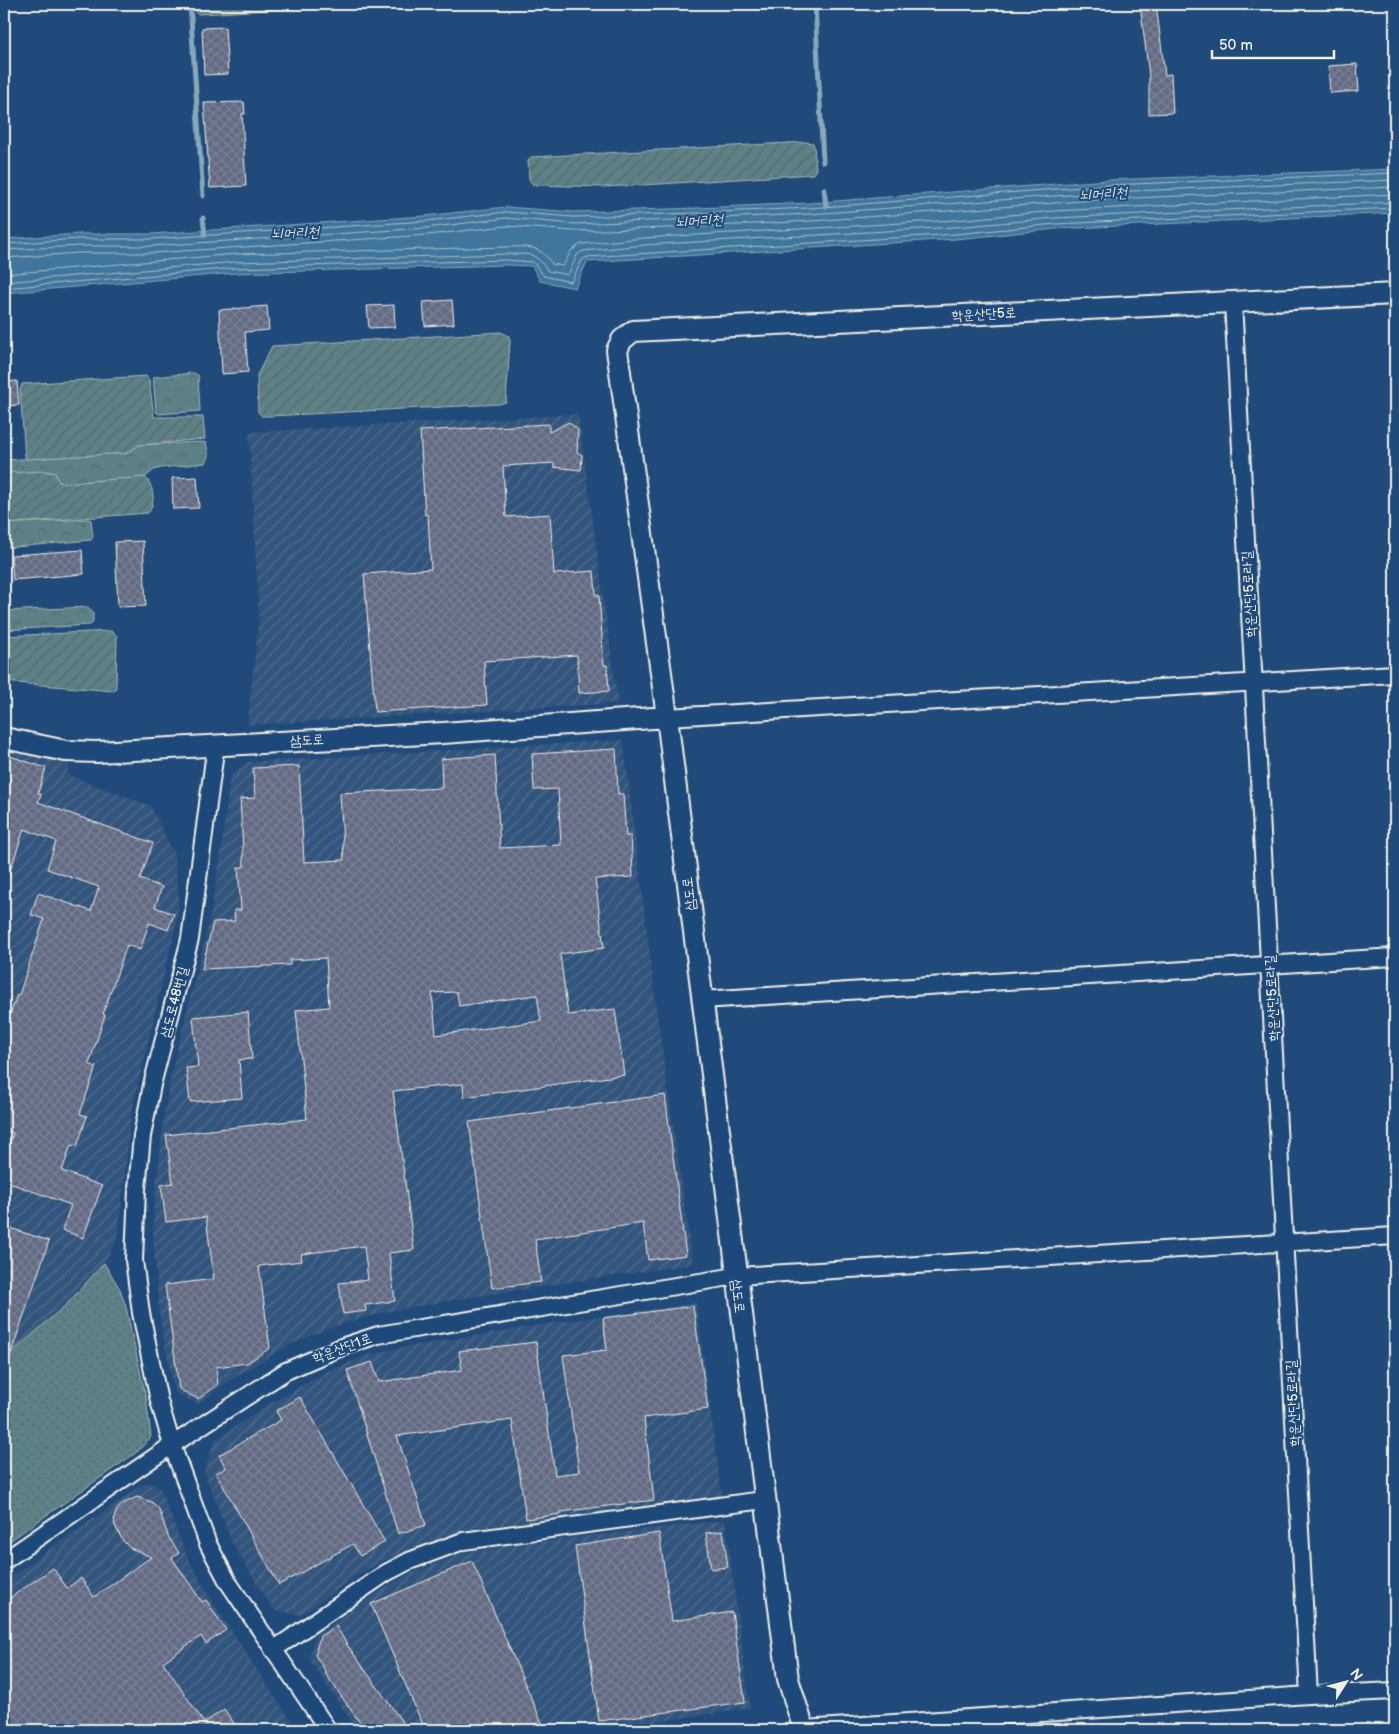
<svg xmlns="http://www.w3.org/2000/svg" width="1399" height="1734" font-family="'Balsamiq Sans','Poor Story',sans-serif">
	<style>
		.industrial { fill: url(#industrial-furrows) }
		.forest { fill: url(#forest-crowns); stroke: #a8b9b7 }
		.park { fill: url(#park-dots); stroke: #a8b9b7 }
		.garden { fill: url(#garden-furrows); stroke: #a8b9b7 }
		.water { fill: #40769c; stroke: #88a7ba }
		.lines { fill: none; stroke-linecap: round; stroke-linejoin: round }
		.shore { stroke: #acc0ca; stroke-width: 1 }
		.stream { stroke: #88a7ba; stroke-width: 5 }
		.building { fill: url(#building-cross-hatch); stroke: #f4f1e8; fill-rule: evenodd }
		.minor-casing { stroke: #f4f1e8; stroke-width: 20 }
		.tertiary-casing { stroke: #f4f1e8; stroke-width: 24 }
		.minor { stroke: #1f4a7a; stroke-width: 16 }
		.tertiary { stroke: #1f4a7a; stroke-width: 20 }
		.labels { text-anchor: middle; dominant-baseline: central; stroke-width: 4; stroke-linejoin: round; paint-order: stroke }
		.street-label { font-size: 14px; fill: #f4f1e8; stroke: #1f4a7a }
		.water-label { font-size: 15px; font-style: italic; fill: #d9dfdd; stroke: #1f4a7a }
	</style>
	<defs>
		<pattern id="industrial-furrows" width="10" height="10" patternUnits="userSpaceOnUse" patternTransform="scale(1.25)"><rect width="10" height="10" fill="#33547d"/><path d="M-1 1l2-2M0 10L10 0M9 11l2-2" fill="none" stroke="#516d8f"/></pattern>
		<pattern id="forest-crowns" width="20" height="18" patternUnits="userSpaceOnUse" patternTransform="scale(1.25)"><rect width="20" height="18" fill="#5d8186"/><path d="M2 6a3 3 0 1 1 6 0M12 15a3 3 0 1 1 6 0" fill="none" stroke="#556a6c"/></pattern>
		<pattern id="park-dots" width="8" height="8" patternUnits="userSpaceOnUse" patternTransform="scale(1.25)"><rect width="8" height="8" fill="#5d8186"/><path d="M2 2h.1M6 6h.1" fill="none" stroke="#556a6c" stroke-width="1.8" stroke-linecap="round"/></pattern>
		<pattern id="garden-furrows" width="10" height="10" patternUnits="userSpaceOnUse" patternTransform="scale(1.25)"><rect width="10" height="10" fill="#5d8186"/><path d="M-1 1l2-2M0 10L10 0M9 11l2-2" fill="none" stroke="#556a6c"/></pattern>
		<pattern id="building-cross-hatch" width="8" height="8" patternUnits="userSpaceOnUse" patternTransform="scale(1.25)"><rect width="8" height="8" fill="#636b84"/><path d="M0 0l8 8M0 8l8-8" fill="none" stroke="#7a8195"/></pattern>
	</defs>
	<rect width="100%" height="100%" fill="#1f4a7a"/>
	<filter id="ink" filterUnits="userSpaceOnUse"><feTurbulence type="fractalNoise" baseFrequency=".02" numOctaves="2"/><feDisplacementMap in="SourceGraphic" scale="10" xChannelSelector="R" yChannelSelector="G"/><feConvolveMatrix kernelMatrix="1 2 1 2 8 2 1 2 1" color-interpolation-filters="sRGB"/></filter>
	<g filter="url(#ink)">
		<!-- industrial -->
		<path class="industrial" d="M 578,414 L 618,703 L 247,725 L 259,619 L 249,432 Z
			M 623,740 L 659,1028 L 693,1264 L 465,1298 L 390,1311 L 331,1327 L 289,1345 L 235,1377 L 198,1404 L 175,1393 L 160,1321 L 153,1240 L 154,1208 L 164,1114 L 172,1070 L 209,923 L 221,852 L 230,776 L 247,762 Z
			M 4,747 L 70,763 L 67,775 L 151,806 L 174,854 L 179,896 L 178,916 L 131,1115 L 118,1238 L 104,1263 L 90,1281 L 43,1326 L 9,1355 L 4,1357 Z
			M 696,1303 L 722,1496 L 464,1530 L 383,1561 L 359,1574 L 301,1615 L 275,1611 L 261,1591 L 231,1541 L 204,1472 L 214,1441 L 266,1406 L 326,1372 L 368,1355 L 405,1347 L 552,1323 Z
			M 149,1483 L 160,1488 L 186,1554 L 215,1606 L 297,1730 L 4,1730 L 4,1581 L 142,1485 Z
			M 725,1520 L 750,1708 L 602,1730 L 357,1730 L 309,1659 L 315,1635 L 372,1596 L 407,1575 L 463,1553 L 503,1546 Z"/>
		<!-- forest -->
		<path class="forest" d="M 193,373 L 198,375 L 200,411 L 159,414 L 156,412 L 153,377 Z
			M 202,442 L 206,443 C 208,449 210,457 205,463 L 161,468 L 154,470 L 145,477 L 65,483 L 59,482 L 55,474 L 51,472 L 4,473 L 4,460 L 127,453 L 139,445 Z
			M 87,519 L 91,520 L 93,537 L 91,540 L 4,548 L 4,524 Z
			M 88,607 L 93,613 L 93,623 L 90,625 L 4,630 L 4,611 Z"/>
		<!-- park -->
		<path class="park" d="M 104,1263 L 120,1289 L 126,1307 L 146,1398 L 151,1437 L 137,1452 L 4,1545 L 4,1357 L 9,1355 L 68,1303 Z"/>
		<!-- garden -->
		<path class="garden" d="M 195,4 L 372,4 L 199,14 L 196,13 Z
			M 806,142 L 813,143 L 814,146 L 816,169 L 813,174 L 660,184 L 604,187 L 533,185 L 529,179 L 528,161 L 531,157 Z
			M 501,332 L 509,336 L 510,341 L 506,402 L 499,404 L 270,416 L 262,416 L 258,412 L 257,375 L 272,346 Z
			M 146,376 L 149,380 L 154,417 L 203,417 L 205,439 L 139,445 L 127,453 L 27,459 L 25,457 L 20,390 L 22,384 Z
			M 44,471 L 55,473 L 59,482 L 65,483 L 145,477 C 154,485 156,505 148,513 L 4,524 L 4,473 Z
			M 111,631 L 117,636 L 116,687 L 114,691 L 4,682 L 4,636 Z"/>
		<!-- water -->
		<path class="water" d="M 1395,169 L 1395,213 L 1055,229 L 956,239 L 587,262 L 575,288 L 540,281 L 532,266 L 506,265 L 237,273 L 4,293 L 4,239 L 79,234 L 151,234 L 425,216 L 506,207 L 574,212 L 697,208 L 810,203 L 1108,180 Z"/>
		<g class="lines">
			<!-- shore -->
			<path class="shore" d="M 4,244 L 79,239 L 151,239 L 426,221 L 506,212 L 574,217 L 697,213 L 810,208 L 1109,185 L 1395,173
				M 4,250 L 79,246 L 151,246 L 426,228 L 506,218 L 574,224 L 697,219 L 810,214 L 1109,192 L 1395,180
				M 4,258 L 79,253 L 152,253 L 427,235 L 506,226 L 574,231 L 698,227 L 811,221 L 1109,199 L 1395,187
				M 4,274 L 236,254 L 506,247 C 528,247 539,244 552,264 L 563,266 L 571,251 L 581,244 L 644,238 L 955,220 L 1054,211 L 1395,194
				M 4,282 L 236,262 L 506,254 C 530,255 533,250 548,271 L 568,275 L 577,255 L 583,251 L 645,245 L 955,227 L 1055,218 L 1395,202
				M 4,288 L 236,268 L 506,260 L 533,262 L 544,276 L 571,282 L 582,260 L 587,257 L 956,234 L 1055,224 L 1395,208"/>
			<!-- stream -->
			<path class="stream" d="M 190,4 L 203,196
				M 815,4 L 823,162
				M 824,189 L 826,206
				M 203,218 L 205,235"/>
		</g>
		<!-- building -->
		<path class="building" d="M 1140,4 L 1156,4 L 1165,75 L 1171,74 L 1173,113 L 1149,114 L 1149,76 Z
			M 225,27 L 228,74 L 204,75 L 202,28 Z
			M 1357,64 L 1359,91 L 1330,93 L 1328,66 Z
			M 244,102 L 245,114 L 242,114 L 246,186 L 210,188 L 204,103 Z
			M 452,300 L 454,324 L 425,326 L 423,302 Z
			M 394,305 L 395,327 L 369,328 L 367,306 Z
			M 267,306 L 269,330 L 245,332 L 248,372 L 222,374 L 219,310 Z
			M 17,381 L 19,405 L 4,406 L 4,382 Z
			M 569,422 L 578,430 L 577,452 L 582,455 L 581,470 L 554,467 L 554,463 L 503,466 L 506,517 L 550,514 L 554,574 L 594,571 L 596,595 L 599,595 L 604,665 L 607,665 L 609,691 L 579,693 L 577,655 L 484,661 L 487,705 L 375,712 L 364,574 L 431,569 L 428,515 L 425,515 L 420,431 L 549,424 L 549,432 Z
			M 197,477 L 199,508 L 173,509 L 172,478 Z
			M 143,541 L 146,606 L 118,607 L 115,542 Z
			M 82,550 L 84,574 L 13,580 L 11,555 Z
			M 616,749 L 618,794 L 623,794 L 626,836 L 631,836 L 633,877 L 595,879 L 604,948 L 560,954 L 568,1015 L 615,1009 L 624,1075 L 464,1097 L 463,1084 L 393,1091 L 414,1250 L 389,1253 L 395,1301 L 365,1305 L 366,1311 L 343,1314 L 339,1283 L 368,1280 L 364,1246 L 301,1254 L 302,1261 L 259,1266 L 270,1348 L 247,1363 L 216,1367 L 218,1385 L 198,1399 L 179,1389 L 165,1285 L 214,1279 L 206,1217 L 166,1222 L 161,1185 L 173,1183 L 166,1135 L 307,1119 L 296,1010 L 329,1007 L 326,958 L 290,960 L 290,965 L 202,969 L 213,922 L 235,921 L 234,910 L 241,910 L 238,867 L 244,867 L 240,799 L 255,798 L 253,768 L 299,766 L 304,862 L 344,860 L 340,793 L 442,788 L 441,759 L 464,757 L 495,755 L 500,848 L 561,845 L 558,789 L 534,790 L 532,754 ZM 457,992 L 459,1006 L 537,995 L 541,1021 L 436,1035 L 432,993 Z
			M 10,756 L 46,768 L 38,793 L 41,794 L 38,802 L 153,843 L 140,879 L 162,887 L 155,907 L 174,914 L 168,930 L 149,923 L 140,950 L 127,945 L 103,1014 L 105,1015 L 89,1064 L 96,1067 L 80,1114 L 87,1116 L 77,1147 L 71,1145 L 62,1171 L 102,1186 L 83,1238 L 62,1230 L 71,1205 L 4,1181 L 4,1159 L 13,1133 L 4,1130 L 4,1032 L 17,995 L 19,995 L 44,919 L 31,915 L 38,893 L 91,911 L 99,887 L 47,869 L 56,841 L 24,829 L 6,883 L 4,882 L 4,775 Z
			M 248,1012 L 252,1059 L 239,1060 L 242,1098 L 190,1102 L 186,1068 L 198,1067 L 193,1017 Z
			M 665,1095 L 686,1255 L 648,1260 L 643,1223 L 535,1239 L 541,1282 L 492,1288 L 469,1122 Z
			M 4,1226 L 49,1241 L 6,1368 L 4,1367 Z
			M 693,1306 L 708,1409 L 644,1418 L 654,1500 L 561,1512 L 561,1514 L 526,1519 L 512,1420 L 397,1436 L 426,1525 L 398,1534 L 347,1370 L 372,1362 L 379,1382 L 462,1370 L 459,1351 L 536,1342 L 555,1475 L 579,1472 L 563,1355 L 607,1350 L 603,1318 Z
			M 300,1397 L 385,1542 L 360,1556 L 353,1544 L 279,1585 L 216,1473 L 226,1468 L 219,1455 L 281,1420 L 276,1411 Z
			M 137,1497 L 152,1502 L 159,1509 L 168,1536 L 179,1553 L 172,1558 L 202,1602 L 206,1600 L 226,1630 L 206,1644 L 201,1636 L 163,1662 L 204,1723 L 224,1709 L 239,1730 L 4,1730 L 4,1602 L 53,1568 L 67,1588 L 81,1578 L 94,1597 L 151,1557 L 130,1548 L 123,1541 L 115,1526 L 114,1517 L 117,1510 L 122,1504 Z
			M 723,1531 L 728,1567 L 711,1569 L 706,1533 Z
			M 659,1533 L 672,1621 L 732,1612 L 745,1702 L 599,1721 L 575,1546 Z
			M 472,1561 L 545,1730 L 425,1730 L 371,1604 Z
			M 336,1626 L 348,1646 L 408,1730 L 365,1730 L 325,1673 L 326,1672 L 315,1655 L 320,1636 Z"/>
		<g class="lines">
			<defs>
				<path id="minor" d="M 1233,302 L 1309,1695
					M 667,717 L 1395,674
					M 216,744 L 190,939 L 152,1085 L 142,1136 L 137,1189 L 134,1260 L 141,1313 L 159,1401 L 172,1445 L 208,1544 L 228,1582 L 328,1730
					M 702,1000 L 1395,957
					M 4,1561 L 172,1445 L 286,1371 L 344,1346 L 378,1335 L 736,1276 L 1395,1236
					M 273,1650 L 386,1573 L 409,1561 L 463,1541 L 763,1500
					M 804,1729 L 1309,1695 L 1395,1691"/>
				<path id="tertiary" d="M 667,717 L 617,350 L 622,340 L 633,331 L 1395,294
					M 4,738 L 66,751 L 97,752 L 443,733 L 667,717 L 788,1679 L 804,1730"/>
			</defs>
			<!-- minor casing -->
			<use href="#minor" class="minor-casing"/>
			<!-- tertiary casing -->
			<use href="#tertiary" class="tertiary-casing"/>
			<!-- minor -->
			<use href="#minor" class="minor"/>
			<!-- tertiary -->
			<use href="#tertiary" class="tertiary"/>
		</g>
	</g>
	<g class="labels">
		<!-- street labels -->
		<g class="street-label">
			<text transform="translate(984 314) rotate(-3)">학운산단5로</text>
			<text transform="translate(1249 594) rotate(-93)">학운산단5로라길</text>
			<text transform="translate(307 740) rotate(-3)">삼도로</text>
			<text transform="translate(689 894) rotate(-97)">삼도로</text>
			<text transform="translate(1272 998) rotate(-93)">학운산단5로라길</text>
			<text transform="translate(174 1002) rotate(-75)">삼도로48번길</text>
			<text transform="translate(738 1296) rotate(83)">삼도로</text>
			<text transform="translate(342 1348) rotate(-20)">학운산단1로</text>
			<text transform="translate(1293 1403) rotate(-93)">학운산단5로라길</text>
		</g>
		<!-- water labels -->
		<g class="water-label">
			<text transform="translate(1103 194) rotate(-3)">뇌머리천</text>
			<text transform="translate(699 221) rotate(-3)">뇌머리천</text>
			<text transform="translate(295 233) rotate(-2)">뇌머리천</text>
		</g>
	</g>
	<!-- margin -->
	<rect width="1399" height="1734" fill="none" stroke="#1f4a7a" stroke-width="20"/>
	<rect x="10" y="10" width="1379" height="1714" fill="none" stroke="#f4f1e8" stroke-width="2" filter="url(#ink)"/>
	<!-- north arrow -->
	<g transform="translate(1346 1682) rotate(54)" stroke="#1f4a7a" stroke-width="4" paint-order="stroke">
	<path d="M0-4L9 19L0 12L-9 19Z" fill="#f4f1e8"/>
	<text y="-8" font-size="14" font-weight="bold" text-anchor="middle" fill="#f4f1e8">N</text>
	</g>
	<!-- scale -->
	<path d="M1212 50v8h122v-8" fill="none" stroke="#f4f1e8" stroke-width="2.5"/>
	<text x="1219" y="50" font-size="15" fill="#f4f1e8" stroke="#1f4a7a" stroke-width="4" paint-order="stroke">50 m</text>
</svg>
